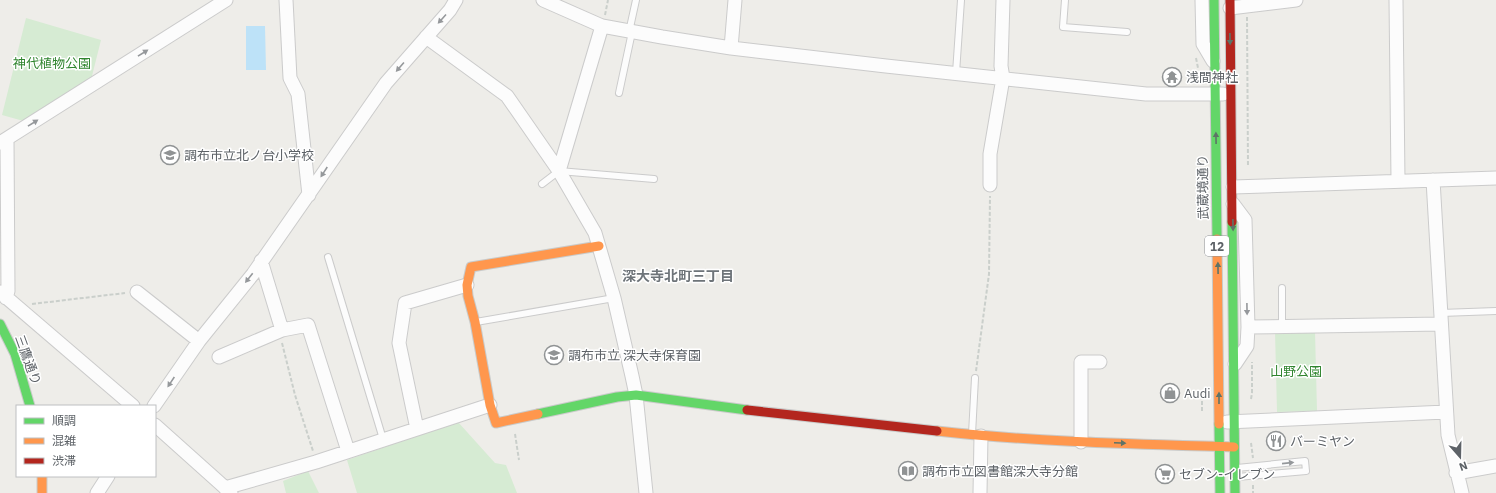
<svg xmlns="http://www.w3.org/2000/svg" width="1496" height="493" font-family="'IBM Plex Sans','Noto Sans JP',sans-serif">
	<style>
		.green { fill: #d6ebd3 }
		.water { fill: #bde2f8 }
		.lines { fill: none; stroke-linecap: round; stroke-linejoin: round }
		.lane-casing { stroke: #cbcbcb; stroke-width: 8 }
		.street-casing { stroke: #cbcbcb; stroke-width: 15 }
		.fast-casing { stroke: #c9cac9; stroke-width: 11 }
		.slow-casing { stroke: #c9cac9; stroke-width: 11 }
		.jam-casing { stroke: #c9cac9; stroke-width: 11 }
		.path { stroke: #cacfcb; stroke-width: 2; stroke-dasharray: 4 2; stroke-linecap: butt }
		.lane { stroke: #fcfcfc; stroke-width: 6 }
		.street { stroke: #fcfcfc; stroke-width: 13 }
		.fast { stroke: #63d668; stroke-width: 9 }
		.slow { stroke: #ff974d; stroke-width: 9 }
		.jam { stroke: #b3261e; stroke-width: 9 }
		.oneway { fill: #95989b }
		.oneway2 { fill: #5e7367 }
		.labels { text-anchor: middle; dominant-baseline: central; stroke-width: 3; stroke-linejoin: round; paint-order: stroke }
		.shield { fill: #fff; stroke: #8e9195; stroke-width: 1 }
		.shield-label { font-size: 12px; font-weight: bold; fill: #5d6267 }
		.park-label { font-size: 13px; fill: #30852f; stroke: #fff }
		.poi-label { font-size: 13px; fill: #5d6267; stroke: #fff; text-anchor: start }
		.street-label { font-size: 13px; fill: #5d6267; stroke: #fff }
		.neighbourhood-label { font-size: 14px; font-weight: bold; fill: #6e7479; stroke: #fff }
	</style>
	<rect width="100%" height="100%" fill="#eeede9"/>
	<!-- green -->
	<path class="green" d="M 26,18 L 101,40 L 91,80 L 27,122 L 2,115 Z
		M 1275,331 L 1315,331 L 1317,411 L 1277,412 Z
		M 458,422 L 495,463 L 506,465 L 517,493 L 357,493 L 347,460 Z
		M 308,471 L 319,493 L 286,493 L 283,481 Z"/>
	<!-- water -->
	<path class="water" d="M 246,26 L 265,26 L 266,70 L 246,70 Z"/>
	<g class="lines">
		<defs>
			<path id="lane" d="M 1065,0 L 1063,27 L 1127,32
				M 629,32 L 636,0
				M 956,73 L 961,0
				M 619,93 L 632,32
				M 542,184 L 559,171 L 654,179
				M 328,257 L 383,439
				M 1282,288 L 1282,326
				M 1441,313 L 1496,311
				M 476,322 L 614,298
				M 972,434 L 975,378
				M 1237,477 L 1306,471 L 1305,461 L 1237,468"/>
			<path id="street" d="M 286,0 L 290,78 L 298,94 L 309,195
				M 543,0 L 602,26 L 662,37 L 731,48 L 886,66 L 1146,94 L 1223,94
				M 1202,0 L 1203,44 L 1213,61
				M 1396,0 L 1398,180
				M 1230,8 L 1296,0
				M 426,37 L 507,96 L 559,171 L 595,233 L 614,298 L 632,376 L 636,395 L 646,493
				M 731,48 L 735,0
				M 0,143 L 226,0
				M 559,171 L 602,26
				M 1433,180 L 1448,435 L 1462,493
				M 990,185 L 990,154 L 1003,78 L 1001,66 L 1003,0
				M 1233,187 L 1496,178
				M 1233,204 L 1245,220 L 1248,327 L 1247,346 L 1235,364
				M 261,261 L 282,330
				M 0,292 L 133,406
				M 137,292 L 199,341
				M 6,298 L 8,291 L 7,139
				M 1248,327 L 1441,324
				M 219,357 L 282,330 L 308,325 L 348,451
				M 154,406 L 199,341 L 253,274 L 386,83 L 450,10 L 456,0
				M 1227,422 L 1446,412
				M 155,425 L 231,493
				M 417,429 L 399,343 L 405,303 L 467,285
				M 1081,442 L 1081,362 L 1100,362
				M 1456,473 L 1496,466
				M 225,488 L 316,462 L 490,405
				M 97,493 L 108,476
				M 980,493 L 981,436"/>
			<path id="fast" d="M 1214,0 L 1217,239
				M 1232,222 L 1235,493
				M 0,324 L 15,354 L 30,406
				M 538,414 L 617,397 L 636,395 L 747,410
				M 1219,424 L 1220,493"/>
			<path id="slow" d="M 1217,239 L 1219,424
				M 538,414 L 496,423 L 490,405 L 475,322 L 468,296 L 467,285 L 471,267 L 599,246
				M 937,431 C 1036,442 1135,444 1234,447
				M 42,476 L 42,493"/>
			<path id="jam" d="M 1230,0 L 1232,222
				M 747,410 L 937,431"/>
		</defs>
		<!-- lane casing -->
		<use href="#lane" class="lane-casing"/>
		<!-- street casing -->
		<use href="#street" class="street-casing"/>
		<!-- fast casing -->
		<use href="#fast" class="fast-casing"/>
		<!-- slow casing -->
		<use href="#slow" class="slow-casing"/>
		<!-- jam casing -->
		<use href="#jam" class="jam-casing"/>
		<!-- path -->
		<path class="path" d="M 605,15 L 608,0
			M 1247,17 L 1248,167
			M 1196,58 L 1198,68
			M 32,304 L 125,293
			M 282,343 L 295,395 L 313,451
			M 976,371 L 989,274 L 990,196
			M 1251,399 L 1252,393 L 1252,362
			M 1202,401 L 1202,411
			M 515,434 L 519,460
			M 1251,443 L 1253,458
			M 1253,485 L 1253,493"/>
		<!-- lane -->
		<use href="#lane" class="lane"/>
		<!-- street -->
		<use href="#street" class="street"/>
		<!-- fast -->
		<use href="#fast" class="fast"/>
		<!-- slow -->
		<use href="#slow" class="slow"/>
		<!-- jam -->
		<use href="#jam" class="jam"/>
	</g>
	<!-- one-way arrows -->
	<defs><path id="oneway-solid" d="M-6-.8H1V-3.2L6.5 0L1 3.2V.8H-6Z"/></defs>
	<g class="oneway">
		<use href="#oneway-solid" transform="translate(442 19) rotate(132)"/>
		<use href="#oneway-solid" transform="translate(143 53) rotate(-32)"/>
		<use href="#oneway-solid" transform="translate(400 67) rotate(131)"/>
		<use href="#oneway-solid" transform="translate(33 123) rotate(-32)"/>
		<use href="#oneway-solid" transform="translate(324 172) rotate(123)"/>
		<use href="#oneway-solid" transform="translate(249 278) rotate(128)"/>
		<use href="#oneway-solid" transform="translate(1247 309) rotate(89)"/>
		<use href="#oneway-solid" transform="translate(171 382) rotate(124)"/>
		<use href="#oneway-solid" transform="translate(1288 463) rotate(-6)"/>
	</g>
	<g class="oneway2">
		<use href="#oneway-solid" transform="translate(1230 39) rotate(89)"/>
		<use href="#oneway-solid" transform="translate(1216 138) rotate(-91)"/>
		<use href="#oneway-solid" transform="translate(1233 225) rotate(89)"/>
		<use href="#oneway-solid" transform="translate(1218 268) rotate(-91)"/>
		<use href="#oneway-solid" transform="translate(1219 398) rotate(-90)"/>
		<use href="#oneway-solid" transform="translate(1120 443) rotate(2)"/>
	</g>
	<!-- icons -->
	<defs>
		<symbol id="temple-ring" viewBox="-11 -11 22 22"><circle r="9.5" fill="#fff" stroke="#909394" stroke-width="1.5"/><path d="M0-6L5-2H3V0L6.5 2.5H4V6H1.5V3h-3V6H-4V2.5H-6.5L-3 0V-2H-5Z" fill="#909394"/></symbol>
		<symbol id="school-ring" viewBox="-11 -11 22 22"><circle r="9.5" fill="#fff" stroke="#909394" stroke-width="1.5"/><path d="M0-5L7-2L0 1L-7-2ZM-4 1L0 2.5L4 1V4Q0 6-4 4Z" fill="#909394"/></symbol>
		<symbol id="shop-ring" viewBox="-11 -11 22 22"><circle r="9.5" fill="#fff" stroke="#909394" stroke-width="1.5"/><path d="M-5-2.5h2.3a2.7 3.5 0 0 1 5.4 0H5L5.5 6h-11ZM-1.5-2.5h3a1.5 2.3 0 0 0-3 0Z" fill="#909394"/></symbol>
		<symbol id="restaurant-ring" viewBox="-11 -11 22 22"><circle r="9.5" fill="#fff" stroke="#909394" stroke-width="1.5"/><path d="M-5-6h1v4h1v-4h1v4h1v-4h1v5L-1.5 .5V6h-2V.5L-5-1ZM5-6V6H3V1.5H1.5Q1.5-4 5-6Z" fill="#909394"/></symbol>
		<symbol id="library-ring" viewBox="-11 -11 22 22"><circle r="9.5" fill="#fff" stroke="#909394" stroke-width="1.5"/><path d="M-6-4Q-3-5.5-.7-3.5V5Q-3 3-6 4ZM6-4Q3-5.5 .7-3.5V5Q3 3 6 4Z" fill="#909394"/></symbol>
		<symbol id="supermarket-ring" viewBox="-11 -11 22 22"><circle r="9.5" fill="#fff" stroke="#909394" stroke-width="1.5"/><path d="M-6-5.5h2.5l.6 2H6L4.5 2H-2.5L-4.4-4H-6ZM-1.5 3.2a1.3 1.3 0 1 0 .1 0ZM3 3.2a1.3 1.3 0 1 0 .1 0Z" fill="#909394"/></symbol>
	</defs>
	<g fill-rule="evenodd">
		<use href="#temple-ring" x="1161" y="66" width="22" height="22"/>
		<use href="#school-ring" x="159" y="144" width="22" height="22"/>
		<use href="#school-ring" x="543" y="344" width="22" height="22"/>
		<use href="#shop-ring" x="1159" y="382" width="22" height="22"/>
		<use href="#restaurant-ring" x="1265" y="430" width="22" height="22"/>
		<use href="#library-ring" x="897" y="460" width="22" height="22"/>
		<use href="#supermarket-ring" x="1154" y="463" width="22" height="22"/>
	</g>
	<g class="labels">
		<!-- shield labels -->
		<rect class="shield" x="1205" y="236" width="24" height="20" rx="3"/>
		<g class="shield-label">
			<text x="1217" y="246">12</text>
		</g>
		<!-- park labels -->
		<g class="park-label">
			<text x="52" y="63">神代植物公園</text>
			<text x="1296" y="371">山野公園</text>
		</g>
		<!-- poi labels -->
		<g class="poi-label">
			<text x="1186" y="77">浅間神社</text>
			<text x="184" y="155">調布市立北ノ台小学校</text>
			<text x="568" y="355">調布市立 深大寺保育園</text>
			<text x="1184" y="393">Audi</text>
			<text x="1290" y="441">バーミヤン</text>
			<text x="922" y="471">調布市立図書館深大寺分館</text>
			<text x="1179" y="474">セブン-イレブン</text>
		</g>
		<!-- street labels -->
		<g class="street-label">
			<text transform="translate(1203 187) rotate(-91)">武蔵境通り</text>
			<text transform="translate(28 360) rotate(70)">三鷹通り</text>
		</g>
		<!-- neighbourhood labels -->
		<g class="neighbourhood-label">
			<text x="678" y="276">深大寺北町三丁目</text>
		</g>
	</g>
	<!-- legend -->
	<rect x="16" y="405" width="140" height="72" fill="#ffffff" stroke="#bec0c2"/>
	<rect x="24" y="418" width="20" height="6" fill="#63d668" stroke="#bec0c2"/>
	<text x="52" y="425" font-size="12" fill="#5d6267">順調</text>
	<rect x="24" y="438" width="20" height="6" fill="#ff974d" stroke="#bec0c2"/>
	<text x="52" y="445" font-size="12" fill="#5d6267">混雑</text>
	<rect x="24" y="458" width="20" height="6" fill="#b3261e" stroke="#bec0c2"/>
	<text x="52" y="465" font-size="12" fill="#5d6267">渋滞</text>
	<!-- north arrow -->
	<g transform="translate(1460 457) rotate(160)" stroke="#ffffff" stroke-width="3" paint-order="stroke">
	<path d="M0-3L7 15L0 10L-7 15Z" fill="#5d6267"/>
	<text y="-6" font-size="11" font-weight="bold" text-anchor="middle" fill="#5d6267">N</text>
	</g>
</svg>
